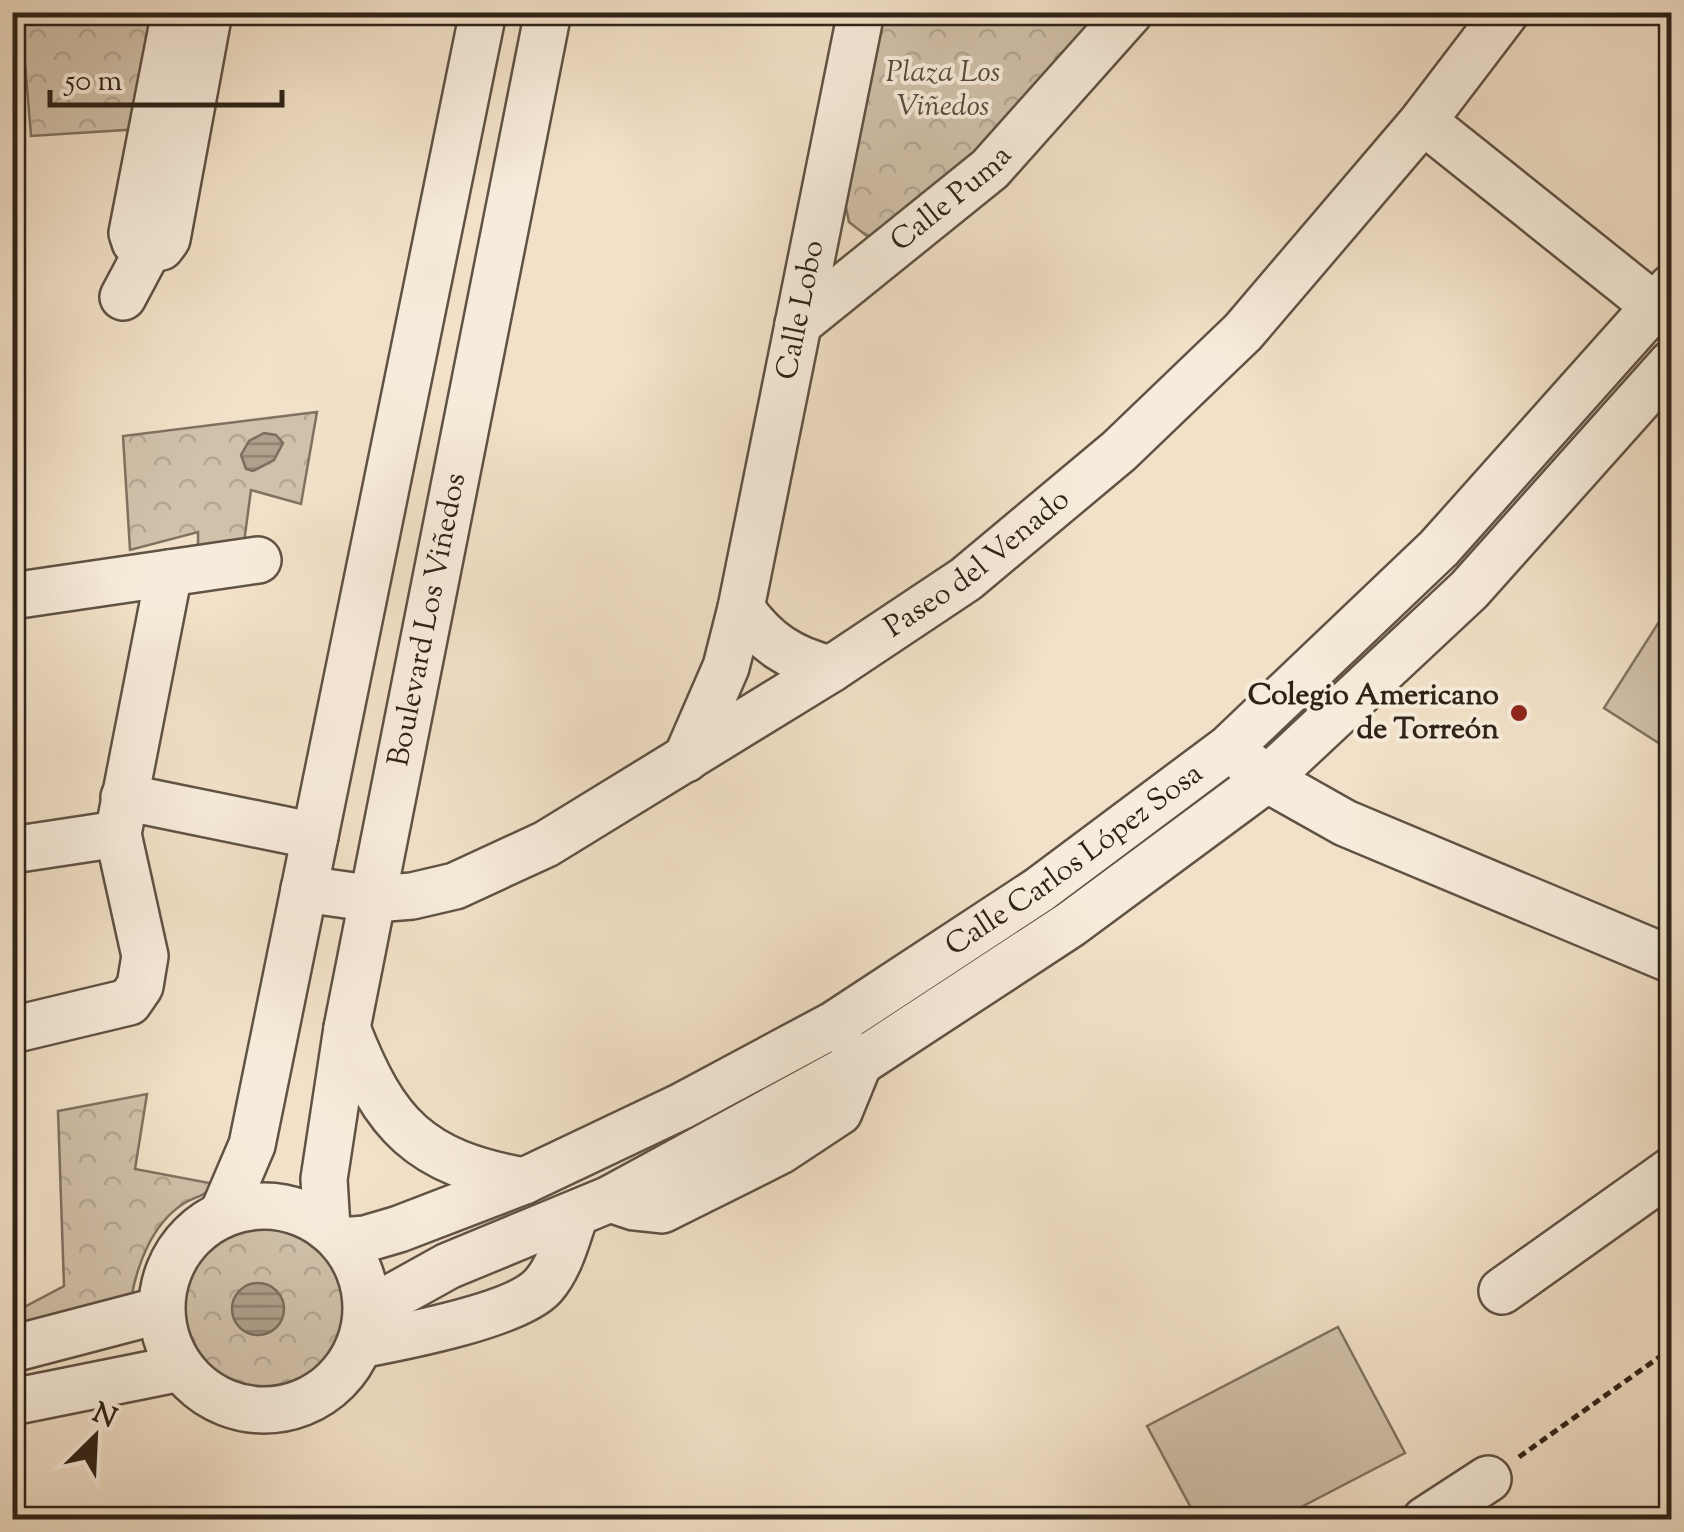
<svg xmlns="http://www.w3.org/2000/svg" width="1684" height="1532" font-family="'Sorts Mill Goudy',serif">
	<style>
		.green { fill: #d1c1aa; stroke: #807261; stroke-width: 2.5 }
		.park { fill: url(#park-crowns); stroke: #807261; stroke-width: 2.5 }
		.water { fill: url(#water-rules); stroke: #7c6e5e; stroke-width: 2.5 }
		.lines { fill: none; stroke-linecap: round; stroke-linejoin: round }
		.minor-casing { stroke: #605244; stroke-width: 50 }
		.path { stroke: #2f2318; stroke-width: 5; stroke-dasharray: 8 5; stroke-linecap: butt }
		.minor { stroke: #f7ecdb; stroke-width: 45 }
		.poi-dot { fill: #8f2418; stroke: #f7ecdb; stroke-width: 4 }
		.labels { text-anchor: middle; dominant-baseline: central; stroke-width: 8; stroke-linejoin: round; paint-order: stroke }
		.park-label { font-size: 30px; font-style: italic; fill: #584a3c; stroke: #f7ecdb }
		.street-label { font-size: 30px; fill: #2f2318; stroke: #f7ecdb }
		.poi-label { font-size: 30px; font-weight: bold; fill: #2f2318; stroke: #f7ecdb; text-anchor: end }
	</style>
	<defs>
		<pattern id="park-crowns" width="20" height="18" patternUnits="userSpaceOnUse" patternTransform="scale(2.5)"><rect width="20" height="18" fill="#d1c1aa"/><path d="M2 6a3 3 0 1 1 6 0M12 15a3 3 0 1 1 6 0" fill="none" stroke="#b4a692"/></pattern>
		<pattern id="water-rules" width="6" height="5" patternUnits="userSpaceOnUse" patternTransform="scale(2.5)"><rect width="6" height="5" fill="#b0a08c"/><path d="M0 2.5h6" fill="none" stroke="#908271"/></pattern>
	</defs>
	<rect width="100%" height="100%" fill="#f2e1c8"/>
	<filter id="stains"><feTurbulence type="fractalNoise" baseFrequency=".002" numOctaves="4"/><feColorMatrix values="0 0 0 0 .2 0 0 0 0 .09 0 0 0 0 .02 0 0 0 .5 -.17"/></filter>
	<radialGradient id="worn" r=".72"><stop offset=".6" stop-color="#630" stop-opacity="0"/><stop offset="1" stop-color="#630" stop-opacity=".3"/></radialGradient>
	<!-- green -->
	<path class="green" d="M 1671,603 L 1671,751 L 1604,708 Z
		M 1338,1327 L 1405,1453 L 1278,1519 L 1197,1519 L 1147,1426 Z"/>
	<!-- park -->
	<path class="park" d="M 21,13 L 158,13 L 141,129 L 31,136 Z
		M 882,13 L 1102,13 L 997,141 L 893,235 L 867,236 L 849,222 L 844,198 Z
		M 317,412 L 301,504 L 251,490 L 243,550 L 198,557 L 198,532 L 130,550 L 123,436 Z
		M 147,1094 L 135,1169 L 215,1184 C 206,1197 195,1196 183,1204 C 152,1224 137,1265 131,1299 L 13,1334 L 13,1313 L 64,1286 L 58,1111 Z
		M173 1309a89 89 0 1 1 178 0a89 89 0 1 1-178 0Z"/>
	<!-- water -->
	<path class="water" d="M 264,433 L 276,435 L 283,443 L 274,460 L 253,471 L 246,469 L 241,455 L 249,441 Z
		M232 1309a26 26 0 1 1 52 0a26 26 0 1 1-52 0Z"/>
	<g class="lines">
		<defs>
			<g id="minor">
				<path d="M 1423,121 L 1672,320"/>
				<path d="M 148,250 L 135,242 L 132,233 L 175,12"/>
				<path d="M 123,297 L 148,250 L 161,247 L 167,239 L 209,12"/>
				<path id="s1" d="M 798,324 L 990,169 L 1130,12"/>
				<path d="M 12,596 L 258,560"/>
				<path d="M 741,608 C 765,642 790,659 831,669"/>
				<path id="s2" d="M 686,759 L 726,667 L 741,608 L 861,12"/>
				<path d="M 1246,762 L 1267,779 L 1345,823 L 1672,960"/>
				<path d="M 124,797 L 315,836"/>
				<path d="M 12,850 L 118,834"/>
				<path id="s3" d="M 304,889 L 375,899 L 412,896 L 455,886 L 546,844 L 831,669 L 966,579 L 1119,451 L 1243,332 L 1423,121 L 1506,12"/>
				<path d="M 347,1028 C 385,1126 419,1162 524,1181"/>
				<path d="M 12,1030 L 129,1002 L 140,986 L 145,956 L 118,834 L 169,573"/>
				<path d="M 610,1199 L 634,1207 L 662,1210 L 780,1151 L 839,1112 L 859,1063 L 854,1055"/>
				<circle cx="264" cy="1308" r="102"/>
				<path d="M 222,1215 L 252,1145 L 483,12"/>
				<path id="s4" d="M 327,1228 L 324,1179 L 347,1028 L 548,12"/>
				<path id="s5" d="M 341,1241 L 365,1239 L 399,1229 L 524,1181 L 682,1106 L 835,1024 L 1039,890 L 1229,748 L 1439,548 L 1672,287"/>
				<path d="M 1502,1291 L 1672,1170"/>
				<path d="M 367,1311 L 448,1266 L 610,1199 L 859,1063 L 1071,924 L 1267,779 L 1469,590 L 1672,363"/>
				<path d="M 360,1345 C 402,1337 517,1315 543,1286 C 560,1267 567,1238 575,1215"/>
				<path d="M 12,1349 L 161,1310"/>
				<path d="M 12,1402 L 181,1368"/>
				<path d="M 1425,1520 L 1488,1479"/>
			</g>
		</defs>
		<!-- minor casing -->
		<use href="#minor" class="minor-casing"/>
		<!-- path -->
		<path class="path" d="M 1519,1457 L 1672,1348"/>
		<!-- minor -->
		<use href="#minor" class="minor"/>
	</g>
	<!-- markers -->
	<circle class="poi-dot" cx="1519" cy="713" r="10"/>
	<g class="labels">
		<!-- park labels -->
		<g class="park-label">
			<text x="943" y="73">Plaza Los<tspan x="943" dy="34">Viñedos</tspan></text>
		</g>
		<!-- street labels -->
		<g class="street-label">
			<text stroke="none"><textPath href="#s1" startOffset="198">Calle Puma</textPath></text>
			<text stroke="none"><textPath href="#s2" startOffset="465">Calle Lobo</textPath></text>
			<text stroke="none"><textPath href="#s3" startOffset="768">Paseo del Venado</textPath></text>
			<text stroke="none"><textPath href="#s4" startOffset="618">Boulevard Los Viñedos</textPath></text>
			<text stroke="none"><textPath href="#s5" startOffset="832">Calle Carlos López Sosa</textPath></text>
		</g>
		<!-- poi labels -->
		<g class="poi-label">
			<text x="1499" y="696">Colegio Americano<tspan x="1499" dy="34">de Torreón</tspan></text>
		</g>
	</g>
	<!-- margin -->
	<rect width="1684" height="1532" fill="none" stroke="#f2e1c8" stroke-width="50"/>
	<rect x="15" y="15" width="1654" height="1502" fill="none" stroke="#2f2318" stroke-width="5"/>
	<rect x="25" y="25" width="1634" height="1482" fill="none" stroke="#2f2318" stroke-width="2.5"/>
	<!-- north arrow -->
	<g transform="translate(95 1437) rotate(24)" stroke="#f7ecdb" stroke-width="8" paint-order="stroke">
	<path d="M0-8L18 38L0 25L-18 38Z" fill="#2f2318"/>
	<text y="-15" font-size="28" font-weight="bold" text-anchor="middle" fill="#2f2318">N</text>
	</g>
	<!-- scale -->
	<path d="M50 90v15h232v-15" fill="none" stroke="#2f2318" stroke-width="5"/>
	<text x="65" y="90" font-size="30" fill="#2f2318" stroke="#f7ecdb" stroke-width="8" paint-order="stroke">50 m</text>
	<rect width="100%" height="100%" filter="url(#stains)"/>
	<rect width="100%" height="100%" fill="url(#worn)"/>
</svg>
